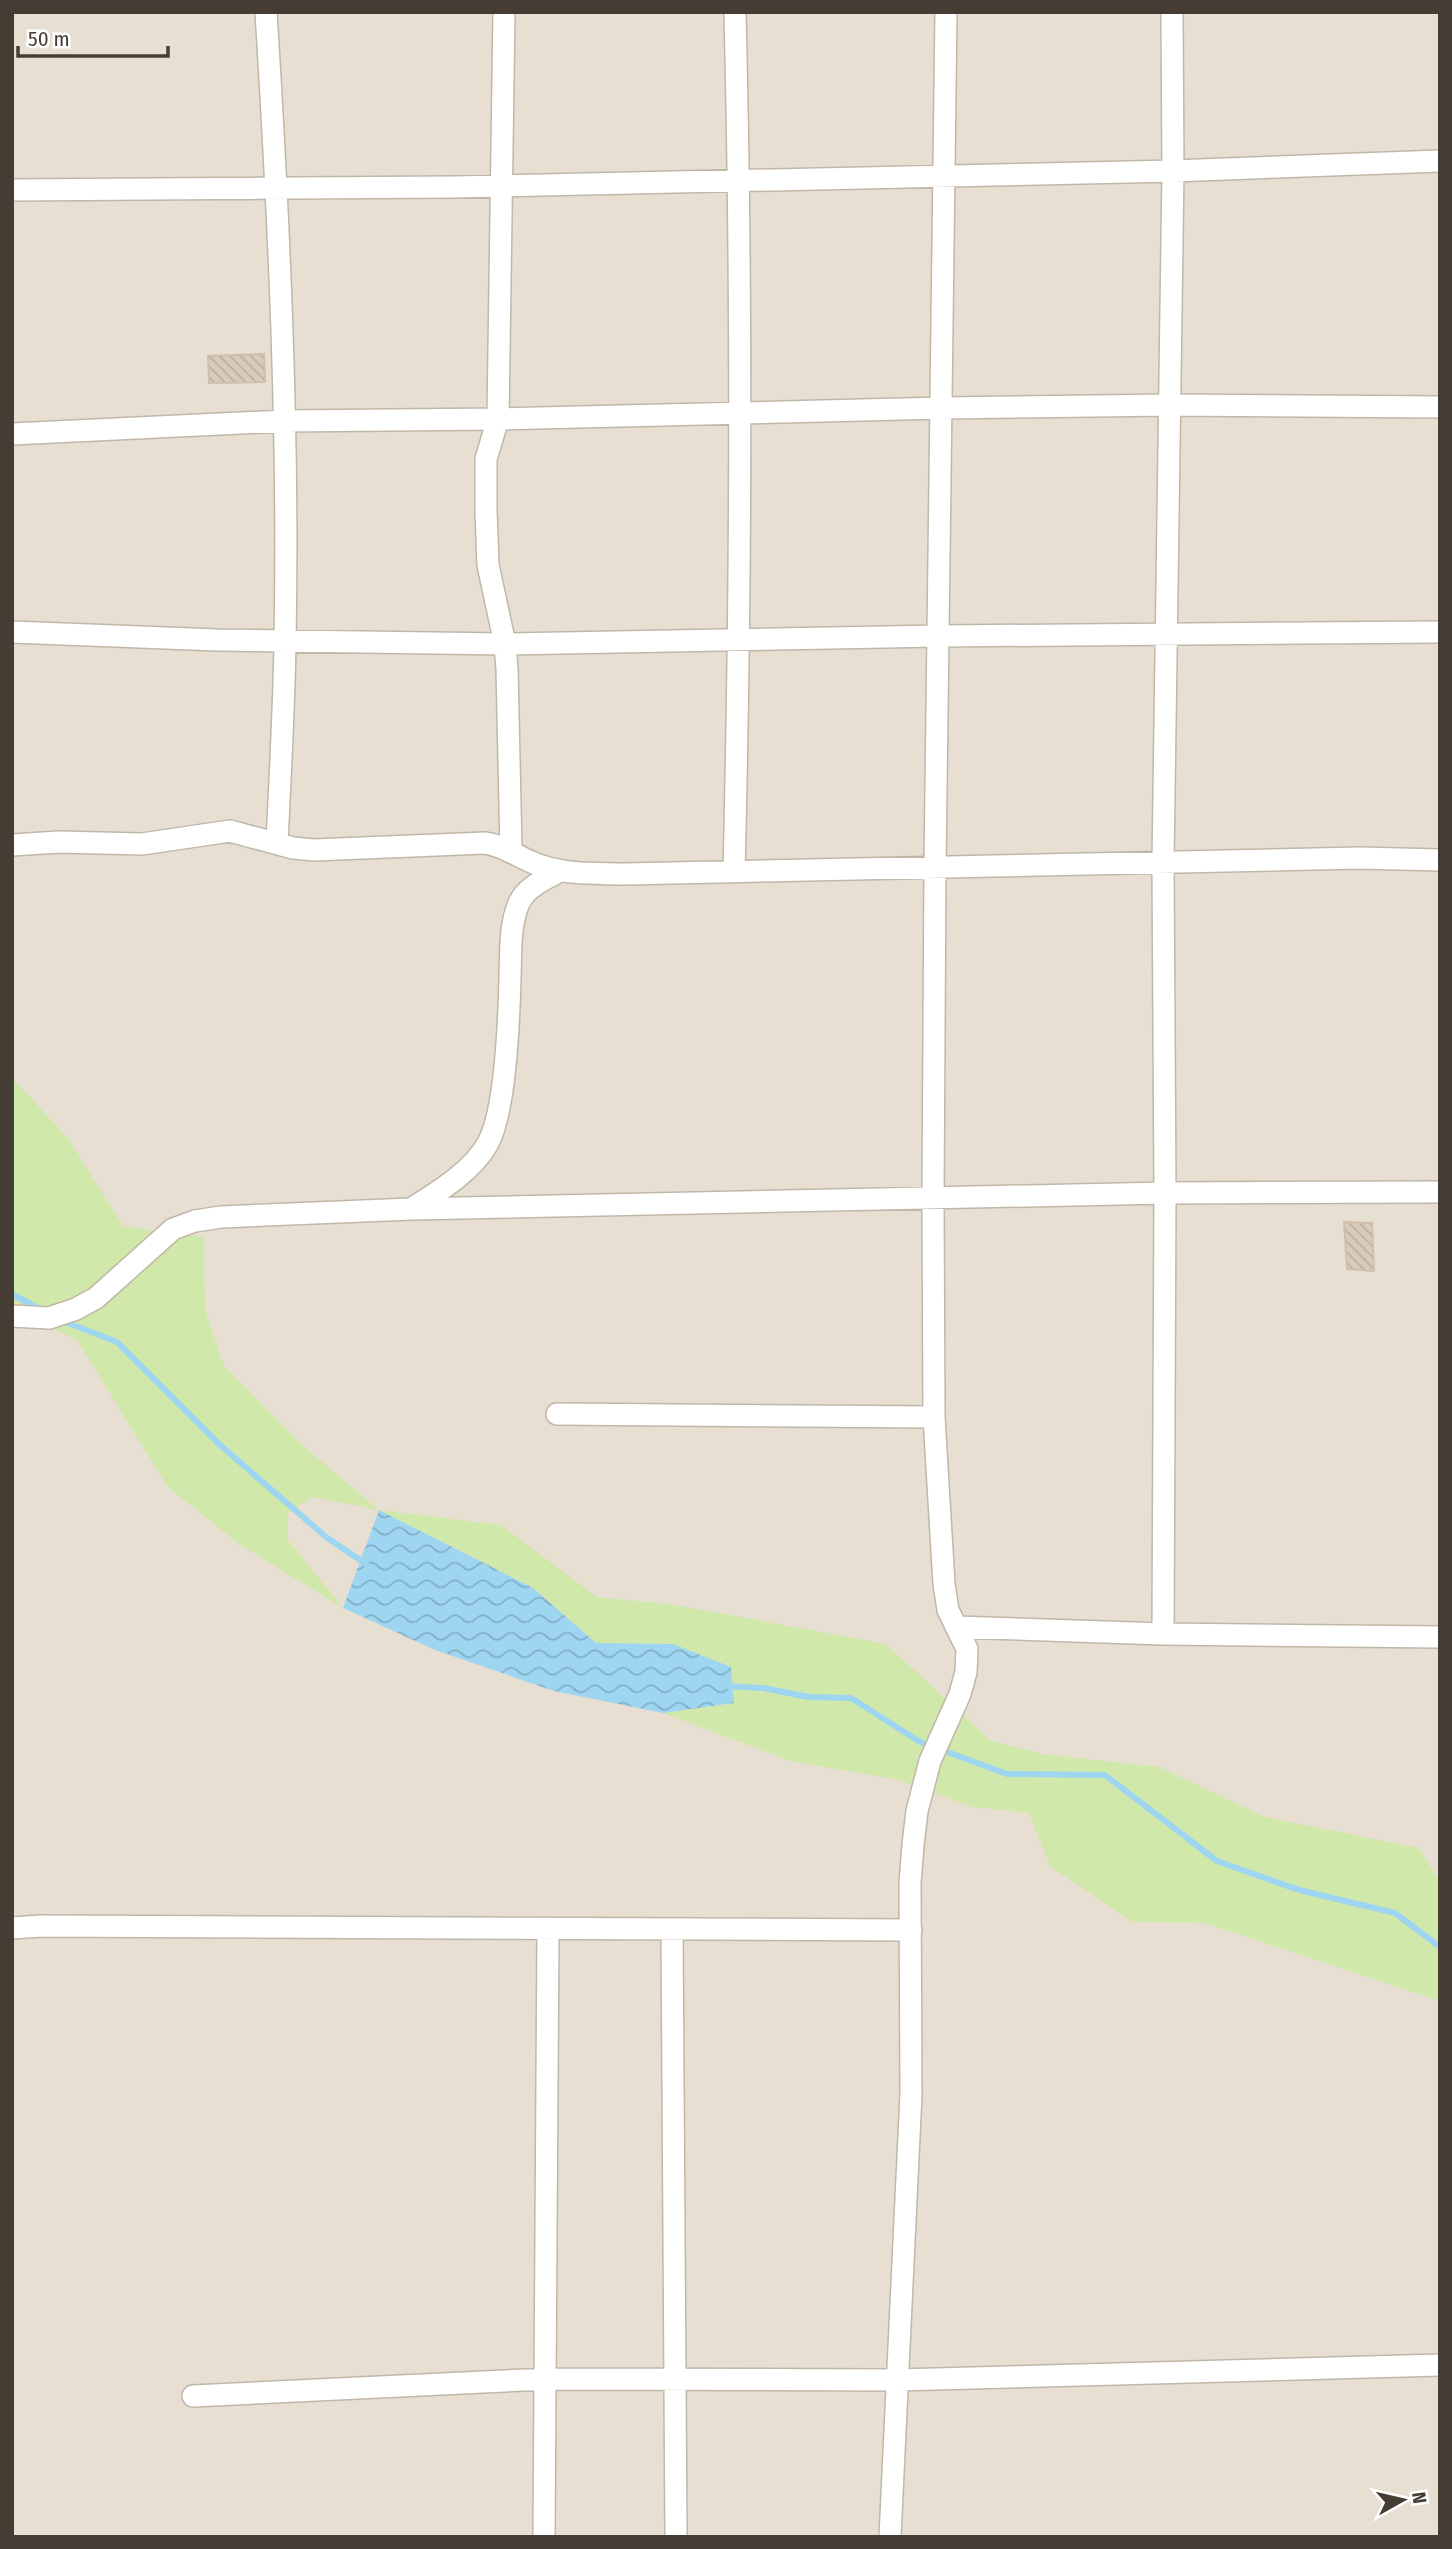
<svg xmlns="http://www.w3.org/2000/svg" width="1452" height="2549" font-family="'Fira Sans Condensed',sans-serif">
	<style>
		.residential { fill: #e7dfd2 }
		.green { fill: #d1e8ab }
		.water { fill: url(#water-waves) }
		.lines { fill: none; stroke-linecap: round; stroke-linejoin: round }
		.stream { stroke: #9ed6f2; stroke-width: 6 }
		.building { fill: url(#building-back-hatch); stroke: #cfbfac; stroke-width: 2 }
		.minor-casing { stroke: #c1b7a9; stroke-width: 24 }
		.minor { stroke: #fff; stroke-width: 21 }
	</style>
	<defs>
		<pattern id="water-waves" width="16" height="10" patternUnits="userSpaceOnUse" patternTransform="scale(1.75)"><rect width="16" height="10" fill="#9ed6f2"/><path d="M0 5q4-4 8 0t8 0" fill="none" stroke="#83afc5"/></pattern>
		<pattern id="building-back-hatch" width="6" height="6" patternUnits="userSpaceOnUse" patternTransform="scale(1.75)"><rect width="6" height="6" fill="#d7cbbc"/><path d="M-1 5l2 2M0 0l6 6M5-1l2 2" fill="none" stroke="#baafa2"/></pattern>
	</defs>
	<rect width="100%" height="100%" fill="#f3ede4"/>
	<!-- residential -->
	<path class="residential" d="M 12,12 L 1440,12 L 1440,2537 L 12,2537 Z"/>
	<!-- green -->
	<path class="green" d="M 12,1078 L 68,1138 L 123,1226 L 204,1237 L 205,1310 L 224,1366 L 302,1445 L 379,1510 L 501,1525 L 597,1597 L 676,1605 L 886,1644 L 991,1741 L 1042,1754 L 1159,1767 L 1265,1817 L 1419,1848 L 1440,1883 L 1440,2001 L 1204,1923 L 1133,1922 L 1050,1866 L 1029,1813 L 972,1807 L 899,1780 L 791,1761 L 663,1713 L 734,1703 L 673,1644 L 596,1643 L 533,1588 L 379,1510 L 311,1497 L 288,1513 L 288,1540 L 343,1608 L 239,1544 L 167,1486 L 77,1340 L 12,1309 Z"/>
	<!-- water -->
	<path class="water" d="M 379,1510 L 533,1588 L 596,1643 L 673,1644 L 731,1667 L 734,1703 L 663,1713 L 554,1691 L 435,1650 L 343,1608 Z"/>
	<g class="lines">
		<!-- stream -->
		<path class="stream" d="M 12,1294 L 41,1310
			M 60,1320 L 117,1342 L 219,1444 L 326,1537 L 366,1564
			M 725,1686 L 763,1688 L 809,1697 L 851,1698 L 920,1742 L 1007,1774 L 1105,1775 L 1217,1861 L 1299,1890 L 1395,1913 L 1440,1947"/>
	</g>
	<!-- building -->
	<path class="building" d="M 264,354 L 265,382 L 209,383 L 208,356 Z
		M 1344,1222 L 1372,1223 L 1374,1271 L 1347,1269 Z"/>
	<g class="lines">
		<defs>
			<path id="minor" d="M 266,12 C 279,222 289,432 285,642 C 284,709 280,777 277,844
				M 504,12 L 498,419 L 486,459 L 486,511 L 488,565 L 505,644 L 507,669 L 511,850
				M 12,190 L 455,187 L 1173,171 L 1440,161
				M 12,434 L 284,421 L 498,419 L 941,408 L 1170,405 L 1440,407
				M 12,632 L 217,640 L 505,644 L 939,636 L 1440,632
				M 12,845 L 59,842 L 142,844 L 230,831 L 293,848 L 314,850 L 485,843 C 507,846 521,860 542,866 C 568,875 598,873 626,874 L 1359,858 L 1440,860
				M 734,872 C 741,586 742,299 735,12
				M 411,1209 C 438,1192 473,1171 488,1143 C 506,1110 509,1018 510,978 C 511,954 509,926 519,903 C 526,887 545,879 560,871
				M 12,1316 L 49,1318 L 76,1309 L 96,1298 L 173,1229 L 195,1221 L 221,1217 L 411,1209 L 1165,1193 L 1440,1192
				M 557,1414 L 934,1417
				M 956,1627 L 1163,1634 L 1440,1637
				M 1163,1634 L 1165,1193 L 1163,863 L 1173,171 L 1172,12
				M 12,1928 L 41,1926 L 911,1930
				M 672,1929 L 676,2537
				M 193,2396 L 546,2379 L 898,2380 L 1440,2365
				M 544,2537 L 548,1929
				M 890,2537 L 911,2094 L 910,1883 L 913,1845 L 917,1811 L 930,1761 L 960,1694 L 966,1672 L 967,1649 L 948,1610 L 944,1584 L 934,1417 L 933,1198 L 935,867 L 946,12"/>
		</defs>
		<!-- minor casing -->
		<use href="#minor" class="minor-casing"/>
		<!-- minor -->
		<use href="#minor" class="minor"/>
	</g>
	<!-- border -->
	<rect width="1452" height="2549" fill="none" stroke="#453d34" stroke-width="28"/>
	<!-- north arrow -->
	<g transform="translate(1403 2500) rotate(82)" stroke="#ffffff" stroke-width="5" paint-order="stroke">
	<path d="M0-5L12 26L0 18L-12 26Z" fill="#453d34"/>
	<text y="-10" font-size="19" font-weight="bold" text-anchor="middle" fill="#453d34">N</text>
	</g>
	<!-- scale -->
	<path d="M18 46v10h150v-10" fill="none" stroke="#453d34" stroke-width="3.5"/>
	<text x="28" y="46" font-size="21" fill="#453d34" stroke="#ffffff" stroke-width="5" paint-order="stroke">50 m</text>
</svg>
